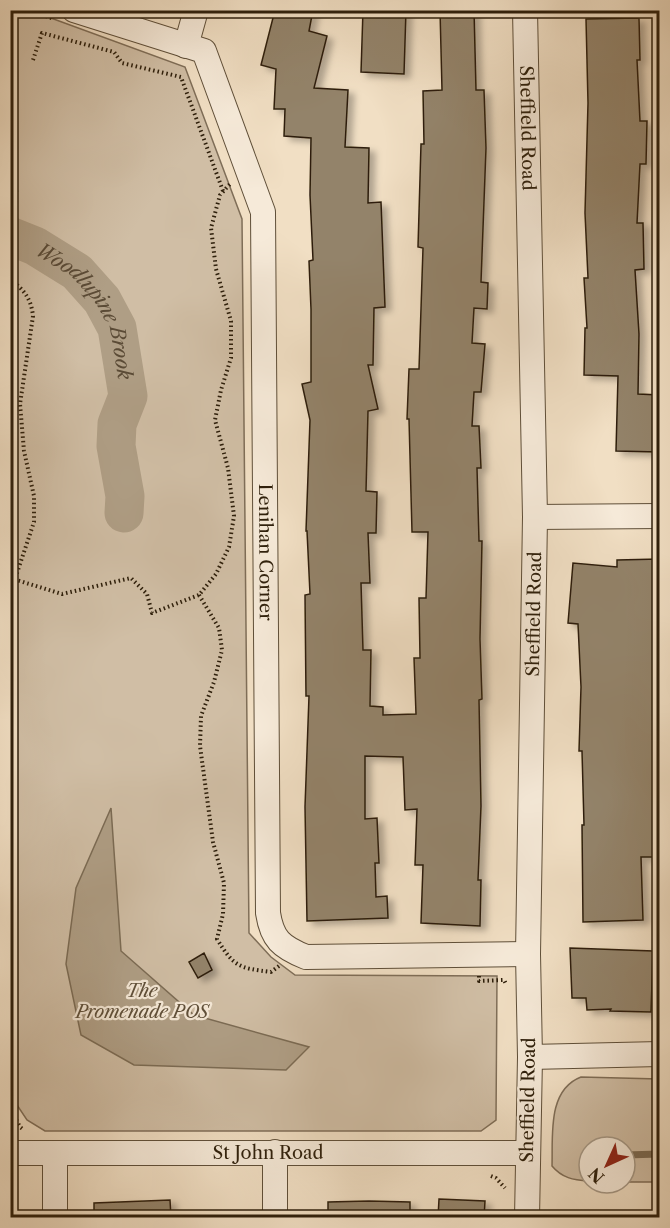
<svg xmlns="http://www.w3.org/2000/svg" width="670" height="1228" font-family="'Libre Caslon Text',serif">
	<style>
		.green { fill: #d0bea5; stroke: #7f6e58; stroke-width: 1.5 }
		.water { fill: #af9e85; stroke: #7b6b54; stroke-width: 1.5 }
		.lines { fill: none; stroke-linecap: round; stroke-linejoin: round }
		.stream { stroke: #7b6b54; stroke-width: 7 }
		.river { stroke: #af9e85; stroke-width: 39 }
		.building { fill: #93836b; stroke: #2e1f0b; stroke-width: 1.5; filter: url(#shadow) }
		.street-casing { stroke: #5f4f39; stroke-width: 26 }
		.path { stroke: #2e1f0b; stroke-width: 4; stroke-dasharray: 1.5 3; stroke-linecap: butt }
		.street { stroke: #f6ead9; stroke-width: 24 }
		.labels { text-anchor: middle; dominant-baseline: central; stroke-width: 4.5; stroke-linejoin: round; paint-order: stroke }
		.street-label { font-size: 18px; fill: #2e1f0b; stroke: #f6ead9 }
		.park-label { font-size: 18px; font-style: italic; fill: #5f4f39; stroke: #f6ead9 }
		.water-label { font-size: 20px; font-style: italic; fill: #5b4b36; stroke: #f6ead9 }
	</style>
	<defs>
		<filter id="shadow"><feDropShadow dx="6" dy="4" stdDeviation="3" flood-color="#0004"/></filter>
	</defs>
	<rect width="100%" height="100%" fill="#f1dfc4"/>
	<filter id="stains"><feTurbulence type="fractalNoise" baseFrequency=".00333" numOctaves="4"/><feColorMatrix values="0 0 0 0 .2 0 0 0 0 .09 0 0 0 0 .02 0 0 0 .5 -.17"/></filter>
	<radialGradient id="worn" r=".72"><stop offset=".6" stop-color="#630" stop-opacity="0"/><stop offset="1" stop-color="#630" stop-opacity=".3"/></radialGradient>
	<!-- green -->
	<path class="green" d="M 29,10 L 185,67 L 242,219 L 249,933 L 271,957 L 295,975 L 497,976 L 496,1120 L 481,1131 L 45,1131 L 27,1120 L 17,1105 L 11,926 L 10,11 Z
		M 581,1077 L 659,1079 L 659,1182 L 625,1182 L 625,1147 L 589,1147 L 589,1181 C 573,1180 562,1178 552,1166 C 553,1136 547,1090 581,1077 Z"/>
	<!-- water -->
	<path class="water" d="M 111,808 L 121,951 L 194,1015 L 309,1047 L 286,1070 L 134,1065 L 81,1035 L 66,964 L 76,888 Z"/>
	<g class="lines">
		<!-- stream -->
		<path class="stream" d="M 625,1155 L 660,1154"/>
		<!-- river -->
		<path class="river" id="s1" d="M 10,236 L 35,246 L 77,272 L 102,300 L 117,328 L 128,396 L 117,424 L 116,446 L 125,496 L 124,513"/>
	</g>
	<!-- building -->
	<path class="building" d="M 275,10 L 313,10 L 309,31 L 327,36 L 314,88 L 348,90 L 345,147 L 369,148 L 368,203 L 381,202 L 385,307 L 374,308 L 373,365 L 368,365 L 378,409 L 368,411 L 366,491 L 377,492 L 376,533 L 368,533 L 370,583 L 361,583 L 363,650 L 371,650 L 370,706 L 383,707 L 383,715 L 416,714 L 414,658 L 420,658 L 419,598 L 426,598 L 428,532 L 412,532 L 409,419 L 407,419 L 409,369 L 419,369 L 423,248 L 418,247 L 421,144 L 424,144 L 423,91 L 442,90 L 440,10 L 474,10 L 476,90 L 484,90 L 486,148 L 481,282 L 488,283 L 487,309 L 474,308 L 472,343 L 485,344 L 481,392 L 474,392 L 472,426 L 479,426 L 481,468 L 477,468 L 479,541 L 482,541 L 480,639 L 482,699 L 479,700 L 481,806 L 478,880 L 481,880 L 480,926 L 421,923 L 423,865 L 415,865 L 417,809 L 405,810 L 403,757 L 365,756 L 365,819 L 377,818 L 379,863 L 375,863 L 376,897 L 387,896 L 388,918 L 307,921 L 305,807 L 309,696 L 306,696 L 305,595 L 310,594 L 307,531 L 306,531 L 310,420 L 302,384 L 311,382 L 311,309 L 309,261 L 313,260 L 310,195 L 311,138 L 284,136 L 285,109 L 274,109 L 276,69 L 261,65 Z
		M 363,10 L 406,10 L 404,74 L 361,72 Z
		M 639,18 L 640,60 L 637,60 L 640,121 L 647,121 L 646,164 L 640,164 L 637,223 L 643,223 L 644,269 L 635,270 L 639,334 L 638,394 L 660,395 L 659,452 L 616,451 L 618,376 L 584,375 L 585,328 L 587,328 L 584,278 L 588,278 L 585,213 L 588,103 L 586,19 Z
		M 660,559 L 660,857 L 641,857 L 643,920 L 583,922 L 582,825 L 584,825 L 582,751 L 579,751 L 581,687 L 578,624 L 568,623 L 573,563 L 617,567 L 617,560 Z
		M 570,948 L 653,951 L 651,1012 L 610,1011 L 611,1009 L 587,1010 L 586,998 L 572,998 Z
		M 204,953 L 212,970 L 198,978 L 189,962 Z
		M 439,1199 L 485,1201 L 484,1218 L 438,1218 Z
		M 170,1200 L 171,1218 L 94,1218 L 94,1203 Z
		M 369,1201 L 410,1202 L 410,1218 L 328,1218 L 328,1202 Z"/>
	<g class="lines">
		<defs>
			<g id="street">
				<path id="s2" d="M 74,10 L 204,51 L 263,212 L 268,913 C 272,939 281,947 306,957 L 528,954"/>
				<path id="s3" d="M 525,10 L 535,517 L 528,954 L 530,1057 L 527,1218"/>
				<path d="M 186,46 L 196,10"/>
				<path d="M 535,517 L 660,516"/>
				<path d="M 530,1057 L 660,1054"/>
				<path d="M 275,1152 L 275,1218"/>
				<path id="s4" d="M 10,1153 L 527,1153"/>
				<path d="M 55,1153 L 55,1218"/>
			</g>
		</defs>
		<!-- street casing -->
		<use href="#street" class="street-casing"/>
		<!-- path -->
		<path class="path" d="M 29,10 L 54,19
			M 33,60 L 42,33 L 114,52 L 122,63 L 181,77 L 223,191
			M 10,92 L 12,108 L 10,121
			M 10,180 L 17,192
			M 10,279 C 24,290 31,298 33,316 L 20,404 L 24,451 L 34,496 L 34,522 L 15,579
			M 10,578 L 62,594 L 131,578 L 147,594 L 152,613 L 199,595 L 216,574 L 229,547 L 234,516 L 228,468 L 215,420 L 221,390 L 231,358 L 231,321 L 216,269 L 211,228 L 220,195 L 230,184
			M 199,595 L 219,628 L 222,650 L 214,682 L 201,716 L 200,746 L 213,842 L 224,883 L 223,914 L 217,939 C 234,967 239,968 271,972 L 279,966
			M 479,976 L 479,981 L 504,980 L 506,984
			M 10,1108 L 20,1127 L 24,1130
			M 491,1176 L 496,1178 L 505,1188"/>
		<!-- street -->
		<use href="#street" class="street"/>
	</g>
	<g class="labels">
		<!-- street labels -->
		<g class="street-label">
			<text stroke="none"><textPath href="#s3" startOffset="118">Sheffield Road</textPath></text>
			<text stroke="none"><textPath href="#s2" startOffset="648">Lenihan Corner</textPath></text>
			<text transform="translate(534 614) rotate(-89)">Sheffield Road</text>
			<text transform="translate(528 1100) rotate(-89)">Sheffield Road</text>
			<text stroke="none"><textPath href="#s4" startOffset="258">St John Road</textPath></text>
		</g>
		<!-- park labels -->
		<g class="park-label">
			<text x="142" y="991">The<tspan x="142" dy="21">Promenade POS</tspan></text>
		</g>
		<!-- water labels -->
		<g class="water-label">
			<text stroke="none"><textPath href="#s1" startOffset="114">Woodlupine Brook</textPath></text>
		</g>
	</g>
	<!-- margin -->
	<rect width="670" height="1228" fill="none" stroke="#f1dfc4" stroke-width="36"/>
	<rect x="12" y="12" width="646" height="1204" fill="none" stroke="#2e1f0b" stroke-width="3"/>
	<rect x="18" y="18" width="634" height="1192" fill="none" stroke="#2e1f0b" stroke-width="1.5"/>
	<!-- north arrow -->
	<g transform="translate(607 1165) rotate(225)"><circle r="28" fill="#f6ead9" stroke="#a69987" stroke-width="1.5"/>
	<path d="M0-4.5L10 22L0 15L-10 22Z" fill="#8f2418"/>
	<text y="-9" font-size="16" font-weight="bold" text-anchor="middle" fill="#2e1f0b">N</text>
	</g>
	<rect width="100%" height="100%" filter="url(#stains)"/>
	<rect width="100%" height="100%" fill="url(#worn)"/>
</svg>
